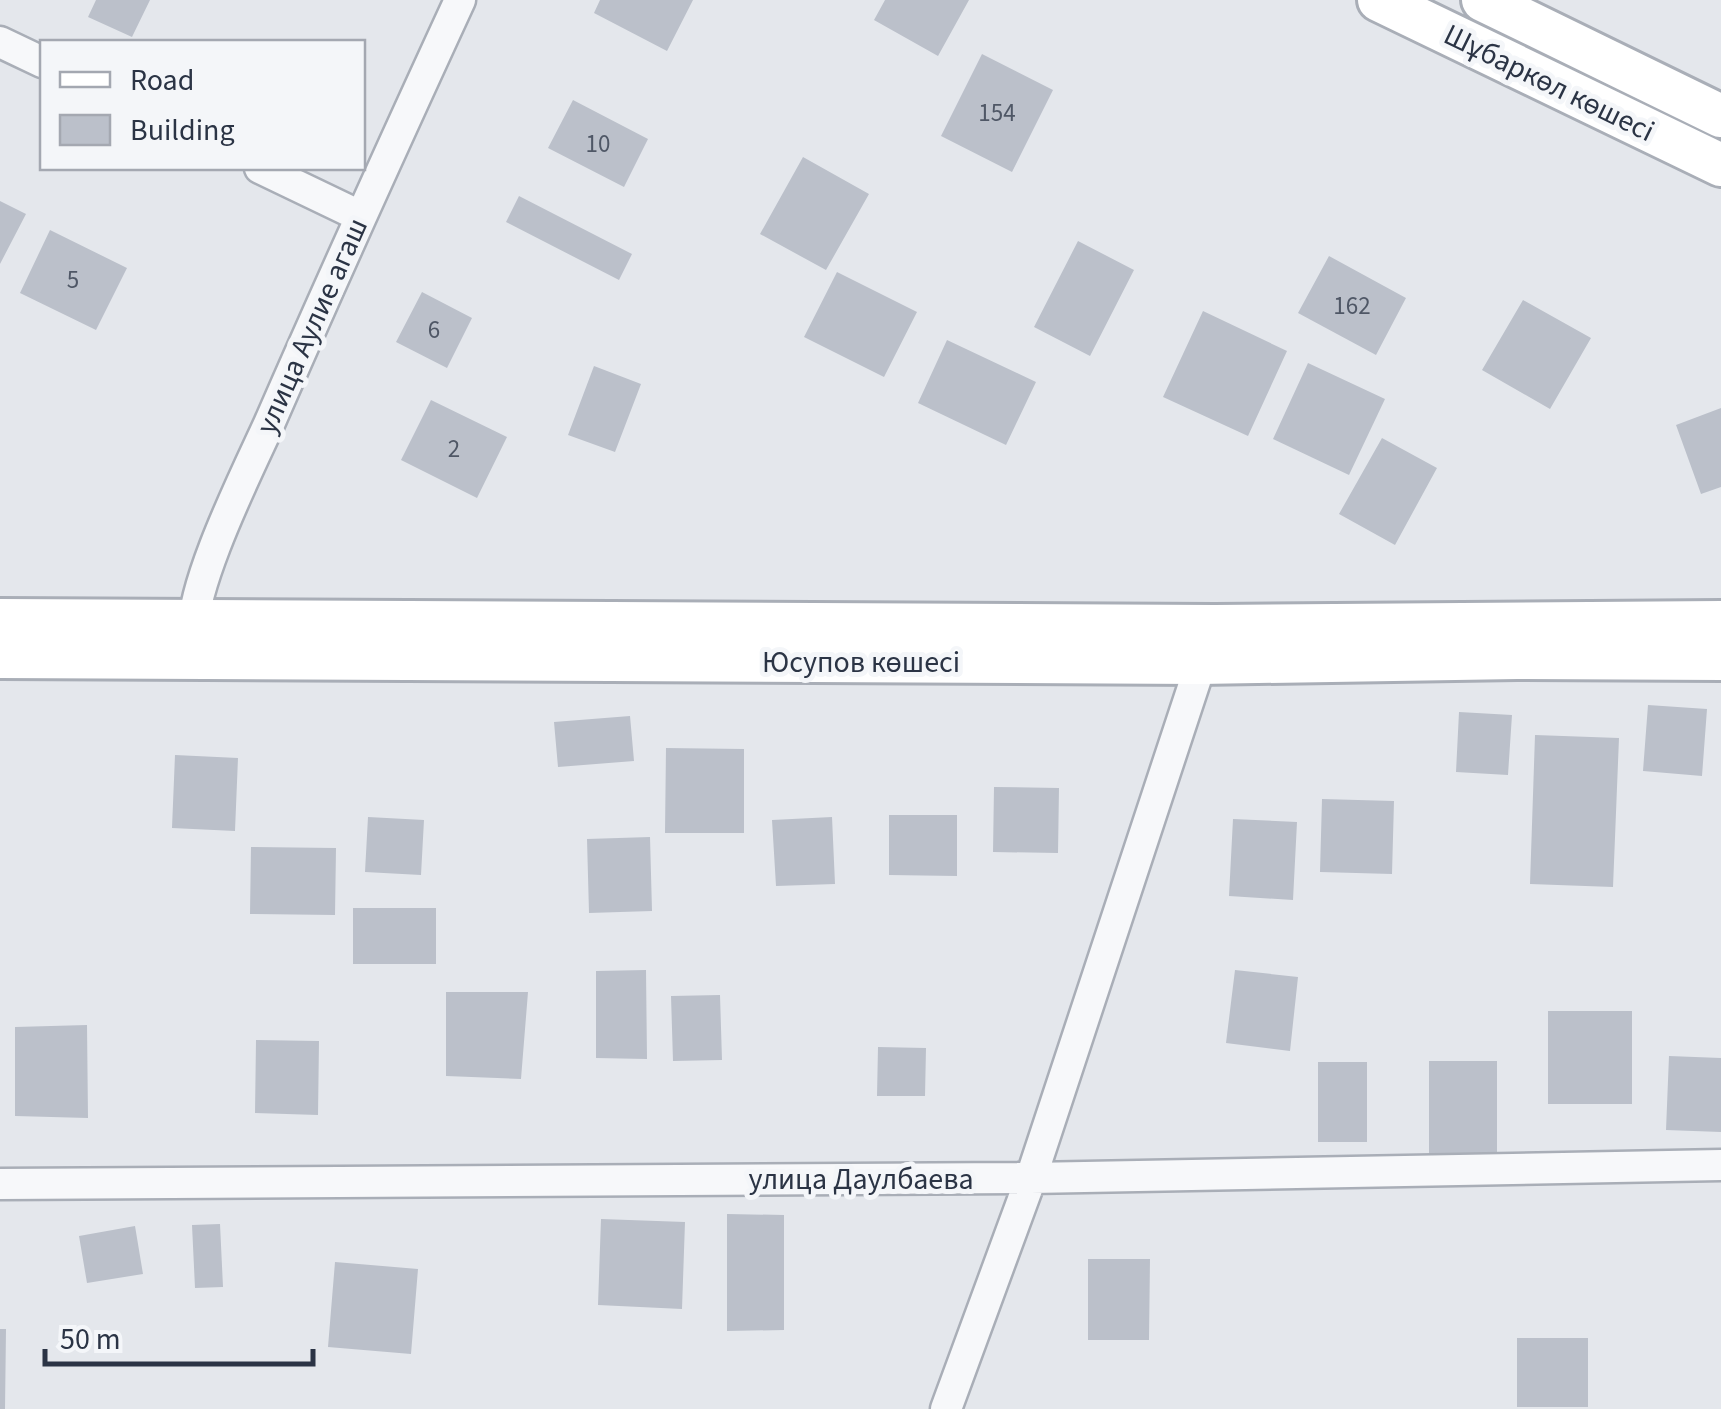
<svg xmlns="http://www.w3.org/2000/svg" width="1721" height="1409" font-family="'Source Sans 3',sans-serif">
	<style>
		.building { fill: #bbc0ca }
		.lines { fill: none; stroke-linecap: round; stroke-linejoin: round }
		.street-casing { stroke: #a9aeb7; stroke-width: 35 }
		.secondary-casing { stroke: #a9aeb7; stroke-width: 48 }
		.street { stroke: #f7f8fa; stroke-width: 30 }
		.secondary { stroke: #fff; stroke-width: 42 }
		.labels { text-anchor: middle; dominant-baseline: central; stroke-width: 10; stroke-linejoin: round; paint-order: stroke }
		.number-label { font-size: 25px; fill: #4f5766 }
		.street-label { font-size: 30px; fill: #2b3445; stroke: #f4f6f9 }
	</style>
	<rect width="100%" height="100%" fill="#e4e7ec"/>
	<!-- building -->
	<path class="building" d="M 96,0 L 150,0 L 132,37 L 88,17 Z
		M 600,0 L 693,0 L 667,51 L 594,13 Z
		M 885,0 L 969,0 L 938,56 L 874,20 Z
		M 982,54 L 1053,90 L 1012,172 L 941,136 Z
		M 573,100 L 648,139 L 624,187 L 548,148 Z
		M 803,157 L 869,194 L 826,270 L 760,234 Z
		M 519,196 L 632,254 L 619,280 L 506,222 Z
		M 0,201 L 26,214 L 0,264 Z
		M 50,230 L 127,268 L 96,330 L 20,293 Z
		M 1078,241 L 1134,270 L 1090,356 L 1034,327 Z
		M 1329,256 L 1406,298 L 1376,355 L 1298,313 Z
		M 837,272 L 917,312 L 884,377 L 804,337 Z
		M 422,292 L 472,318 L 447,368 L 396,342 Z
		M 1523,300 L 1591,338 L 1550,409 L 1482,370 Z
		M 1203,311 L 1287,351 L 1248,436 L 1163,397 Z
		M 947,340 L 1036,382 L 1006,445 L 918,403 Z
		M 1308,363 L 1385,399 L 1349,475 L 1273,439 Z
		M 594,366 L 641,384 L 615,452 L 568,435 Z
		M 431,400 L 507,437 L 477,498 L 401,460 Z
		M 1721,408 L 1721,487 L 1701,494 L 1676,425 Z
		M 1382,438 L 1437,468 L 1395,545 L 1339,514 Z
		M 1648,705 L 1707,709 L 1702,776 L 1643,771 Z
		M 1459,712 L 1512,715 L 1508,775 L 1456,772 Z
		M 630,716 L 634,761 L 558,767 L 554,722 Z
		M 1535,735 L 1619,738 L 1613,887 L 1530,884 Z
		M 666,748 L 744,749 L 744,833 L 665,833 Z
		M 175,755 L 238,758 L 235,831 L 172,828 Z
		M 994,787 L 1059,788 L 1058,853 L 993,852 Z
		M 1322,799 L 1394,801 L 1392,874 L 1320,872 Z
		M 889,815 L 957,815 L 957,876 L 889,875 Z
		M 368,817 L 424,820 L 421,875 L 365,872 Z
		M 832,817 L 835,884 L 776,886 L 772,820 Z
		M 1233,819 L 1297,822 L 1293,900 L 1229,896 Z
		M 650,837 L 652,911 L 589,913 L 587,839 Z
		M 251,847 L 336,848 L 335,915 L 250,914 Z
		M 353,908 L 436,908 L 436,964 L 353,964 Z
		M 646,970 L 647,1059 L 596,1058 L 596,971 Z
		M 1235,970 L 1298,977 L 1290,1051 L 1226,1043 Z
		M 446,992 L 528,992 L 521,1079 L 446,1076 Z
		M 720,995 L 722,1060 L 673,1061 L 671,996 Z
		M 1548,1011 L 1632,1011 L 1632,1104 L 1548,1104 Z
		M 87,1025 L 88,1118 L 15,1116 L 15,1027 Z
		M 256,1040 L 319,1041 L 318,1115 L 255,1113 Z
		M 878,1047 L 926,1048 L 925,1096 L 877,1096 Z
		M 1669,1056 L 1721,1058 L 1721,1132 L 1666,1130 Z
		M 1429,1061 L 1497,1061 L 1497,1156 L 1429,1156 Z
		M 1318,1062 L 1367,1062 L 1367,1142 L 1318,1142 Z
		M 727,1214 L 784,1215 L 784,1330 L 727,1331 Z
		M 601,1219 L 685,1222 L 682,1309 L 598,1305 Z
		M 220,1224 L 223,1287 L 195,1288 L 192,1225 Z
		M 135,1226 L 143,1274 L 87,1283 L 79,1236 Z
		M 1088,1259 L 1150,1259 L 1149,1340 L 1088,1340 Z
		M 335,1262 L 418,1269 L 411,1354 L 328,1347 Z
		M 0,1329 L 6,1329 L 5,1409 L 0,1409 Z
		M 1517,1338 L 1588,1338 L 1588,1407 L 1517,1407 Z"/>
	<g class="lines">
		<defs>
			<path id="street" d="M 0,42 L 42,62
				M 260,168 L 360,216
				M 194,637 C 187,592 248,470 269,424 C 331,282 395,141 460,0
				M 0,1184 L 1031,1178 L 1721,1165
				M 946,1409 L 1031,1178 L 1207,645"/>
			<path id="secondary" d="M 1379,0 L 1721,165
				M 1483,0 L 1721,116
				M 0,620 L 1215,626 L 1721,622
				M 0,657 L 1200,663 L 1517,658 L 1721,659"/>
		</defs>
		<!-- street casing -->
		<use href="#street" class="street-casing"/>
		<!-- secondary casing -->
		<use href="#secondary" class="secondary-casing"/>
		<!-- street -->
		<use href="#street" class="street"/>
		<!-- secondary -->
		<use href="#secondary" class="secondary"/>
	</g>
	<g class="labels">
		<!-- number labels -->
		<g class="number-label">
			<text x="997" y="113">154</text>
			<text x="598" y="144">10</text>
			<text x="73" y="280">5</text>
			<text x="1352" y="306">162</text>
			<text x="434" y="330">6</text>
			<text x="454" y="449">2</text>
		</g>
		<!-- street labels -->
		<g class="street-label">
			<text transform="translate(1549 83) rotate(26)">Шұбаркөл көшесі</text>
			<text transform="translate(312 326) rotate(-66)">улица Аулие агаш</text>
			<text x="861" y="662">Юсупов көшесі</text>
			<text x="861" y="1179">улица Даулбаева</text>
		</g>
	</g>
	<!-- legend -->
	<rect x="40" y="40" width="325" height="130" fill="#f4f6f9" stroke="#a4a8b1" stroke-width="2.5"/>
	<rect x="60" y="72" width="50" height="15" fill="#ffffff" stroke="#a4a8b1" stroke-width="2.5"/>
	<text x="130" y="90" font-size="30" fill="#2b3445">Road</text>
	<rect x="60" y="115" width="50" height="30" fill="#bbc0ca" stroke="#a4a8b1" stroke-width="2.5"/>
	<text x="130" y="140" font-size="30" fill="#2b3445">Building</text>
	<!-- scale -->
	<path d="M45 1349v15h268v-15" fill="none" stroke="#2b3445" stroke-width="5"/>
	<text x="60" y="1349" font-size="30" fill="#2b3445" stroke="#f4f6f9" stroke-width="8" paint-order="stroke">50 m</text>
</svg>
